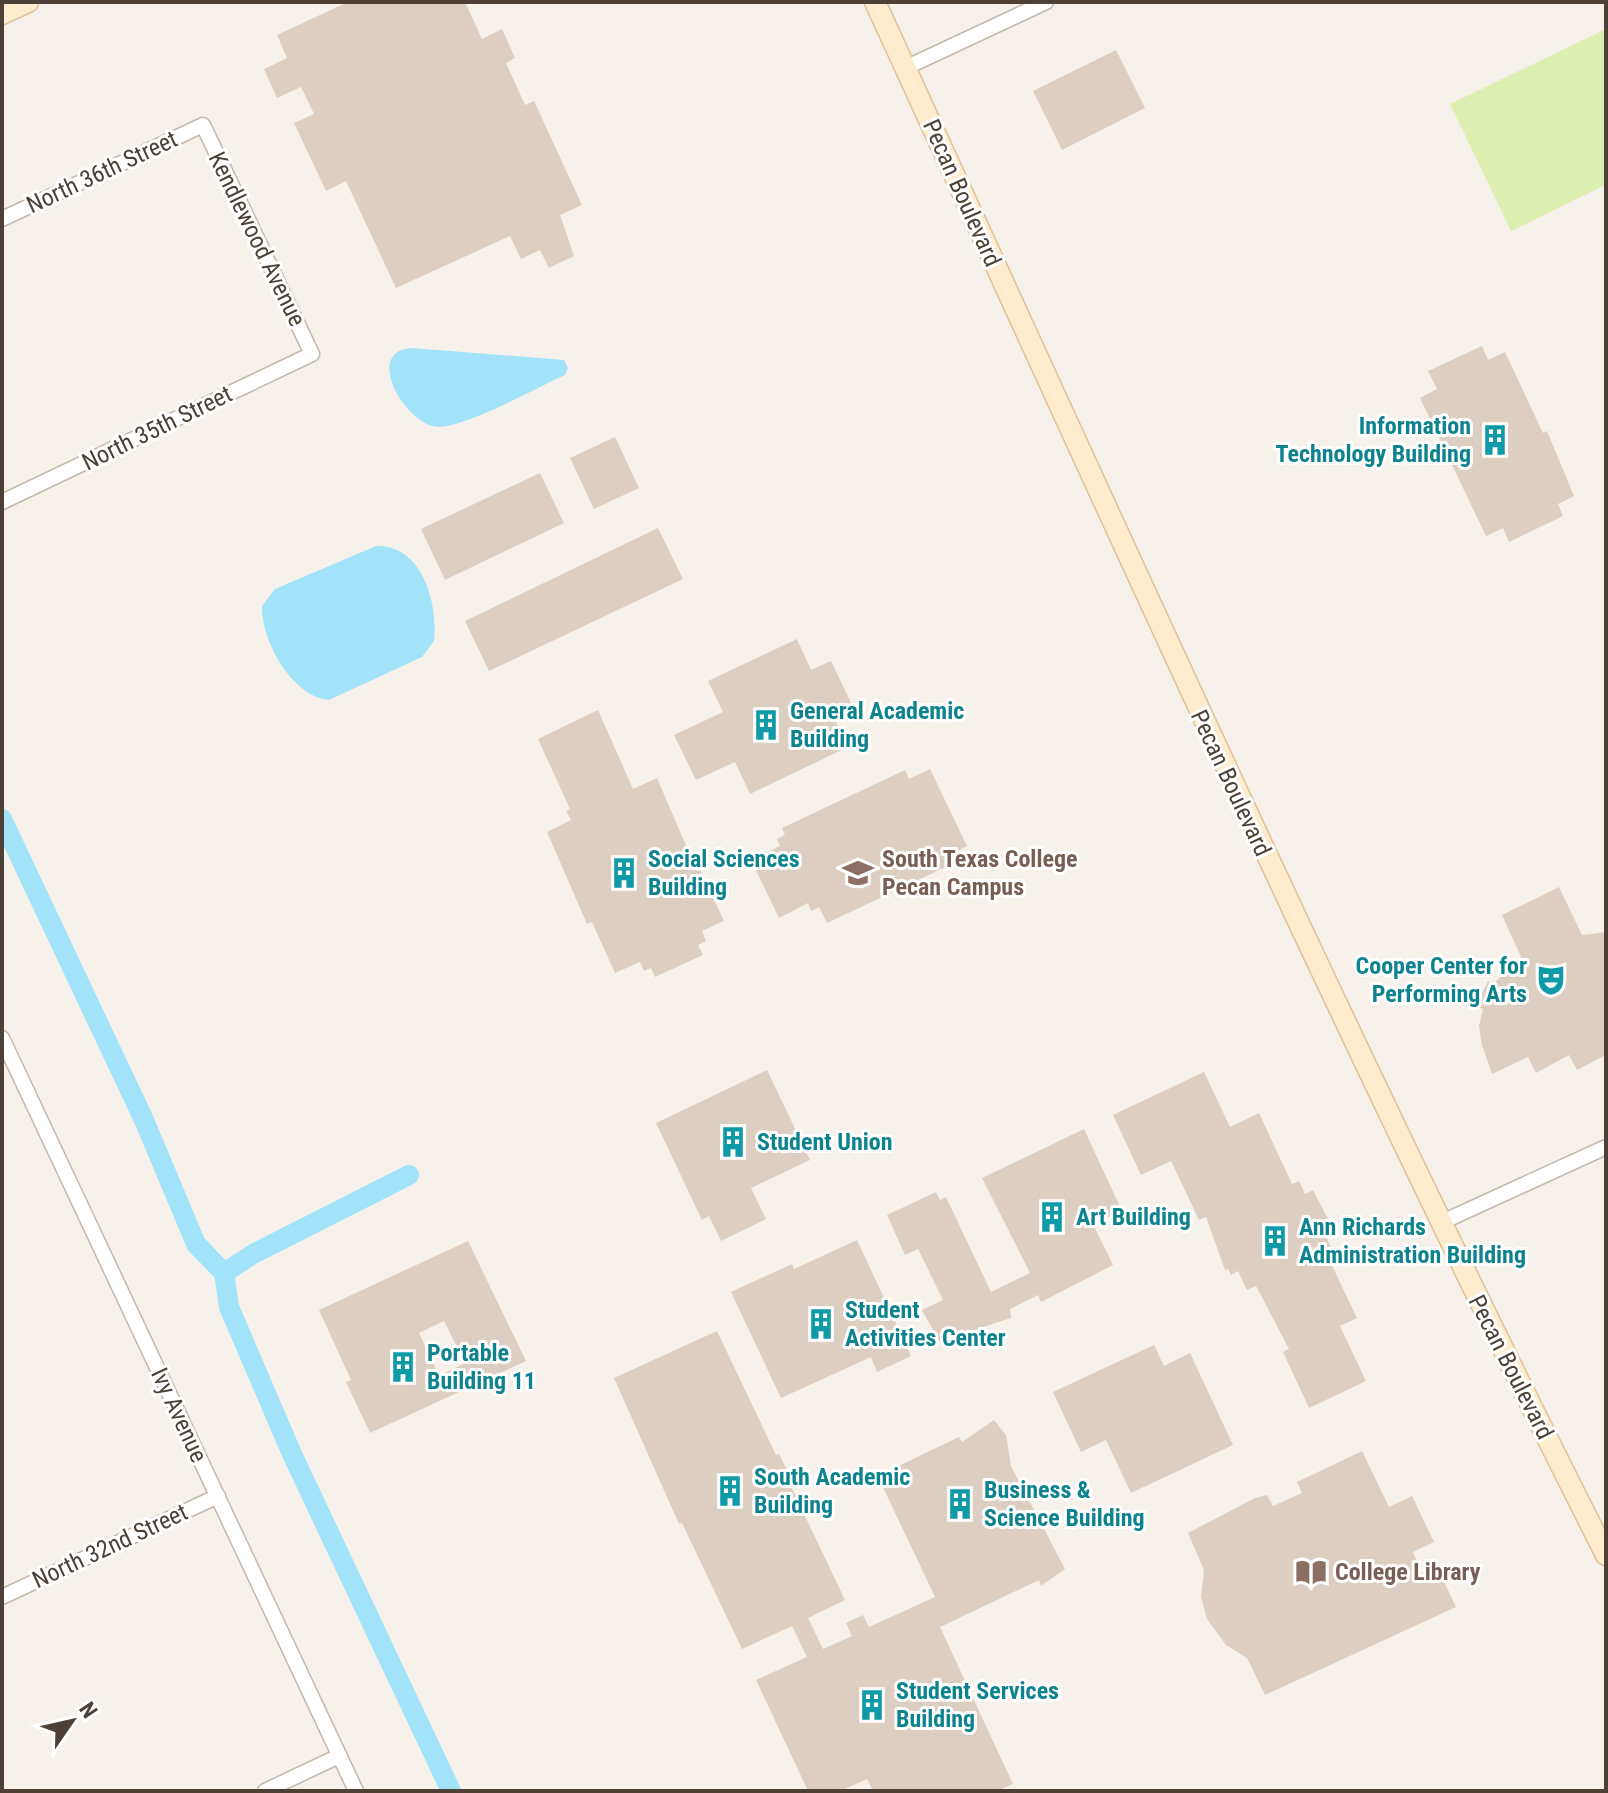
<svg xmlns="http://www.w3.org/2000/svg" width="1608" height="1793" font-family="'Roboto Condensed',sans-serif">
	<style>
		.green { fill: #ddefb0 }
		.water { fill: #a2e3f9 }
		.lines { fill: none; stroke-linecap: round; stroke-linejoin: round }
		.canal { stroke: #a2e3f9; stroke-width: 20 }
		.building { fill: #ddcec2; fill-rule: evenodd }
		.street-casing { stroke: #c4b8ac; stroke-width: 17 }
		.secondary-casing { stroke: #dfc198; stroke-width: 23 }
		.street { stroke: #fff; stroke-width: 14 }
		.secondary { stroke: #ffebcd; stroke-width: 20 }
		.labels { text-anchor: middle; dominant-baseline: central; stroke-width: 6; stroke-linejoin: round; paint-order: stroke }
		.street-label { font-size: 24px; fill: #4d4137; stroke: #fff }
		.culture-label { font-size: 24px; font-weight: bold; fill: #0d838f; stroke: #fff; text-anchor: start }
		.education-label { font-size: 24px; font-weight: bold; fill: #785e54; stroke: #fff; text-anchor: start }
	</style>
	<rect width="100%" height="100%" fill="#f7f1eb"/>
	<!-- green -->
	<path class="green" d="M 1606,29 L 1606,185 L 1511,231 L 1450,104 Z"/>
	<!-- water -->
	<path class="water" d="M 412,348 L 564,360 L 568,368 L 565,375 C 536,388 467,427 438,427 C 406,426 362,351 412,348 Z
		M 376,546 C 423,545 438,603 434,641 L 422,657 L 329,700 C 292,697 261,640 262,606 L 275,589 Z"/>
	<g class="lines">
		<!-- canal -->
		<path class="canal" d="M 2,819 L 144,1120 L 196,1244 L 224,1273 L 253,1254 L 409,1175
			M 224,1273 L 229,1307 L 292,1454 L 451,1791"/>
	</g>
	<!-- building -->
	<path class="building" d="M 348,2 L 465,2 L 482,39 L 502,29 L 515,58 L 506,63 L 525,105 L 534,101 L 582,205 L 560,215 L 574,256 L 549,268 L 540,250 L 521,259 L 510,236 L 396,288 L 346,181 L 326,191 L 294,123 L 314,114 L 301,87 L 277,98 L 264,69 L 287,58 L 277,35 Z
		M 1116,50 L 1145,108 L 1062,150 L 1033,91 Z
		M 1482,346 L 1488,360 L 1505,352 L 1543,433 L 1547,431 L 1574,496 L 1558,504 L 1563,516 L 1509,542 L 1503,528 L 1486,536 L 1420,398 L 1437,389 L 1428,371 Z
		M 615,437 L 639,488 L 594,509 L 570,458 Z
		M 540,473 L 564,523 L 445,580 L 421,529 Z
		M 658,528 L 683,579 L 489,671 L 465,621 Z
		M 797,639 L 811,670 L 831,661 L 853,707 L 833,716 L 848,747 L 750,794 L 735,762 L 696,780 L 674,735 L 723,712 L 708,681 Z
		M 598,710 L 633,789 L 657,778 L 697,871 L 700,870 L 724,921 L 702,931 L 706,941 L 698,945 L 703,955 L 655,977 L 651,968 L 644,971 L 640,962 L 615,973 L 592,922 L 587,924 L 547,832 L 571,820 L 566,811 L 570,809 L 538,739 Z
		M 930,769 L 967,846 L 948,856 L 952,864 L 827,923 L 819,907 L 811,911 L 808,903 L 779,918 L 751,860 L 780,846 L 777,839 L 785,835 L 782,828 L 905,770 L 909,779 Z
		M 1559,887 L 1582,935 L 1606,932 L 1606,1055 L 1577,1070 L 1569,1055 L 1536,1073 L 1528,1057 L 1492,1074 L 1482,1045 L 1479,1026 L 1483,1009 L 1477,1007 L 1479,999 L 1488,981 L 1493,984 L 1521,957 L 1502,915 Z
		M 767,1070 L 810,1160 L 751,1188 L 766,1219 L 721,1241 L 709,1216 L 702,1220 L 656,1123 Z
		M 1204,1072 L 1230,1127 L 1259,1113 L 1292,1184 L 1299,1181 L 1305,1194 L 1313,1190 L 1329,1221 L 1332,1233 L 1326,1236 L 1332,1250 L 1326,1253 L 1357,1318 L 1340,1326 L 1366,1381 L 1309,1408 L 1283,1352 L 1289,1349 L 1256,1286 L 1247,1290 L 1238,1271 L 1231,1275 L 1228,1269 L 1225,1270 L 1206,1217 L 1199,1220 L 1171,1161 L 1141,1175 L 1113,1115 Z
		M 1084,1129 L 1122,1211 L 1093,1224 L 1113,1265 L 1041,1302 L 1038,1295 L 1010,1309 L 1011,1318 L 980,1328 L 951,1346 L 949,1342 L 942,1346 L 922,1310 L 943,1300 L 918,1249 L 905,1255 L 887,1215 L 936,1192 L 940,1200 L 946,1197 L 991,1292 L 1030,1273 L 982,1178 Z
		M 857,1240 L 911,1356 L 877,1372 L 871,1357 L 781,1398 L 731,1292 L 792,1264 L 794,1269 Z
		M 468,1241 L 526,1361 L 370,1433 L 346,1382 L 351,1380 L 319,1310 ZM 444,1321 L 465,1363 L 439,1376 L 419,1333 Z
		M 717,1331 L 776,1455 L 779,1454 L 789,1474 L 786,1476 L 845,1600 L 808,1618 L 823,1649 L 852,1636 L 846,1623 L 863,1615 L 869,1627 L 935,1597 L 880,1481 L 890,1476 L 888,1471 L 959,1437 L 962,1442 L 994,1420 L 1006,1435 L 1011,1466 L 1065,1569 L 1041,1586 L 1039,1580 L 940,1627 L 1013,1784 L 997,1791 L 873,1791 L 867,1779 L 840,1791 L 808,1791 L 756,1680 L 807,1657 L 792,1626 L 742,1649 L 682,1523 L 679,1524 L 614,1378 Z
		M 1154,1345 L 1164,1366 L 1190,1353 L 1233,1445 L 1131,1493 L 1106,1440 L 1081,1452 L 1053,1392 Z
		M 1362,1451 L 1389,1507 L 1412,1496 L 1434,1542 L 1413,1552 L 1425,1581 L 1440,1573 L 1456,1607 L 1265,1695 L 1247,1658 L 1226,1645 L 1207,1619 L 1201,1597 L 1204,1570 L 1188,1533 L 1255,1498 L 1267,1495 L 1273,1506 L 1302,1493 L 1297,1482 Z"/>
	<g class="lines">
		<defs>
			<path id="street" d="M 905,68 L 1046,2
				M 2,219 L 203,125 L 312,354 L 2,502
				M 2,1038 L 356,1791
				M 1440,1223 L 1606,1147
				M 2,1597 L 218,1496
				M 265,1791 L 339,1756"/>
			<path id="secondary" d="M 875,2 C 1114,522 1347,1044 1606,1555
				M 2,14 L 28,2"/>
		</defs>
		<!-- street casing -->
		<use href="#street" class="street-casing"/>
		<!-- secondary casing -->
		<use href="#secondary" class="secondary-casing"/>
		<!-- street -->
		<use href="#street" class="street"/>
		<!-- secondary -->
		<use href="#secondary" class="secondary"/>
	</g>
	<!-- icons -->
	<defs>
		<symbol id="building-bare" viewBox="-9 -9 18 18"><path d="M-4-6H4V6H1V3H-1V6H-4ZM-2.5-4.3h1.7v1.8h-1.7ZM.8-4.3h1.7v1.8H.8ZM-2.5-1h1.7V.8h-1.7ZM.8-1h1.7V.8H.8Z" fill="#0f9aa8" stroke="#fff" stroke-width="2.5" paint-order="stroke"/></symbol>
		<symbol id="university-bare" viewBox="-9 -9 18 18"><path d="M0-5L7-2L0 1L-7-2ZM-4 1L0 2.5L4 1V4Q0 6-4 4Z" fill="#8d6e63" stroke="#fff" stroke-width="2.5" paint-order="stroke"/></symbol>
		<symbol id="theatre-bare" viewBox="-9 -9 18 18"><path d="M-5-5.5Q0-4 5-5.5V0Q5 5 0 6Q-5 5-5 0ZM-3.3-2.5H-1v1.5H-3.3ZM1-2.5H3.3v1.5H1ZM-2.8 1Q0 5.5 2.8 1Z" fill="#0f9aa8" stroke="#fff" stroke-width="2.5" paint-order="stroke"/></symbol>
		<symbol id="library-bare" viewBox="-9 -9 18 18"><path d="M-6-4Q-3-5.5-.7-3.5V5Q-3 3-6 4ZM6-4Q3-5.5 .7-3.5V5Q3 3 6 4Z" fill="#8d6e63" stroke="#fff" stroke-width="2.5" paint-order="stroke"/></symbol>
	</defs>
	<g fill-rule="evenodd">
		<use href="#building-bare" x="1473" y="418" width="44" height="44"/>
		<use href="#building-bare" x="744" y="703" width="44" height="44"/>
		<use href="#building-bare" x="602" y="851" width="44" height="44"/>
		<use href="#university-bare" x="836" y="851" width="44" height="44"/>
		<use href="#theatre-bare" x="1529" y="958" width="44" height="44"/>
		<use href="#building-bare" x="711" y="1120" width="44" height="44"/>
		<use href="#building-bare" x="1030" y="1195" width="44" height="44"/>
		<use href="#building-bare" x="1253" y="1219" width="44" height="44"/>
		<use href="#building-bare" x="799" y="1302" width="44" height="44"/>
		<use href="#building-bare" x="381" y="1345" width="44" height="44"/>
		<use href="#building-bare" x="708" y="1469" width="44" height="44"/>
		<use href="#building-bare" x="938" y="1482" width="44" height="44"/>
		<use href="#library-bare" x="1289" y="1550" width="44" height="44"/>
		<use href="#building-bare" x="850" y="1683" width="44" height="44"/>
	</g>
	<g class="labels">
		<!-- street labels -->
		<g class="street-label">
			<text transform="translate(102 172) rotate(-25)">North 36th Street</text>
			<text transform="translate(962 193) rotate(66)">Pecan Boulevard</text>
			<text transform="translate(257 239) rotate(64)">Kendlewood Avenue</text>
			<text transform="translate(157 428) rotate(-26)">North 35th Street</text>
			<text transform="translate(1231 783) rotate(65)">Pecan Boulevard</text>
			<text transform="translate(1511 1367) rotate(63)">Pecan Boulevard</text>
			<text transform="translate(179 1415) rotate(65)">Ivy Avenue</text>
			<text transform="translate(110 1546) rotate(-25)">North 32nd Street</text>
		</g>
		<!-- culture labels -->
		<g class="culture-label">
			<text x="1471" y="426" text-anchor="end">Information<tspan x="1471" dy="28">Technology Building</tspan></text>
			<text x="790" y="711">General Academic<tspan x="790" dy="28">Building</tspan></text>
			<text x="648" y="859">Social Sciences<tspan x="648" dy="28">Building</tspan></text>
			<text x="1527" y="966" text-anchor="end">Cooper Center for<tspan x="1527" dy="28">Performing Arts</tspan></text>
			<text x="757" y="1142">Student Union</text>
			<text x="1076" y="1217">Art Building</text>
			<text x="1299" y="1227">Ann Richards<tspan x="1299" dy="28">Administration Building</tspan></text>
			<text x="845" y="1310">Student<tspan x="845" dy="28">Activities Center</tspan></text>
			<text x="427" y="1353">Portable<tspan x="427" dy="28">Building 11</tspan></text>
			<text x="754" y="1477">South Academic<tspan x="754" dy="28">Building</tspan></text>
			<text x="984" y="1490">Business &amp;<tspan x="984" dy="28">Science Building</tspan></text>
			<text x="896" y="1691">Student Services<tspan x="896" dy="28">Building</tspan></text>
		</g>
		<!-- education labels -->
		<g class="education-label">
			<text x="882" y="859">South Texas College<tspan x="882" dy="28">Pecan Campus</tspan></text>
			<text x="1335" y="1572">College Library</text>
		</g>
	</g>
	<!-- border -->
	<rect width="1608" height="1793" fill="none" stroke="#4d4137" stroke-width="8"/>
	<!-- north arrow -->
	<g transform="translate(72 1721) rotate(56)" stroke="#ffffff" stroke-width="6" paint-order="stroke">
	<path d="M0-6L14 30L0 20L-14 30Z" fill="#4d4137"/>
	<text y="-12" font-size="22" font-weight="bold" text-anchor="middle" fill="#4d4137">N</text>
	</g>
</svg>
